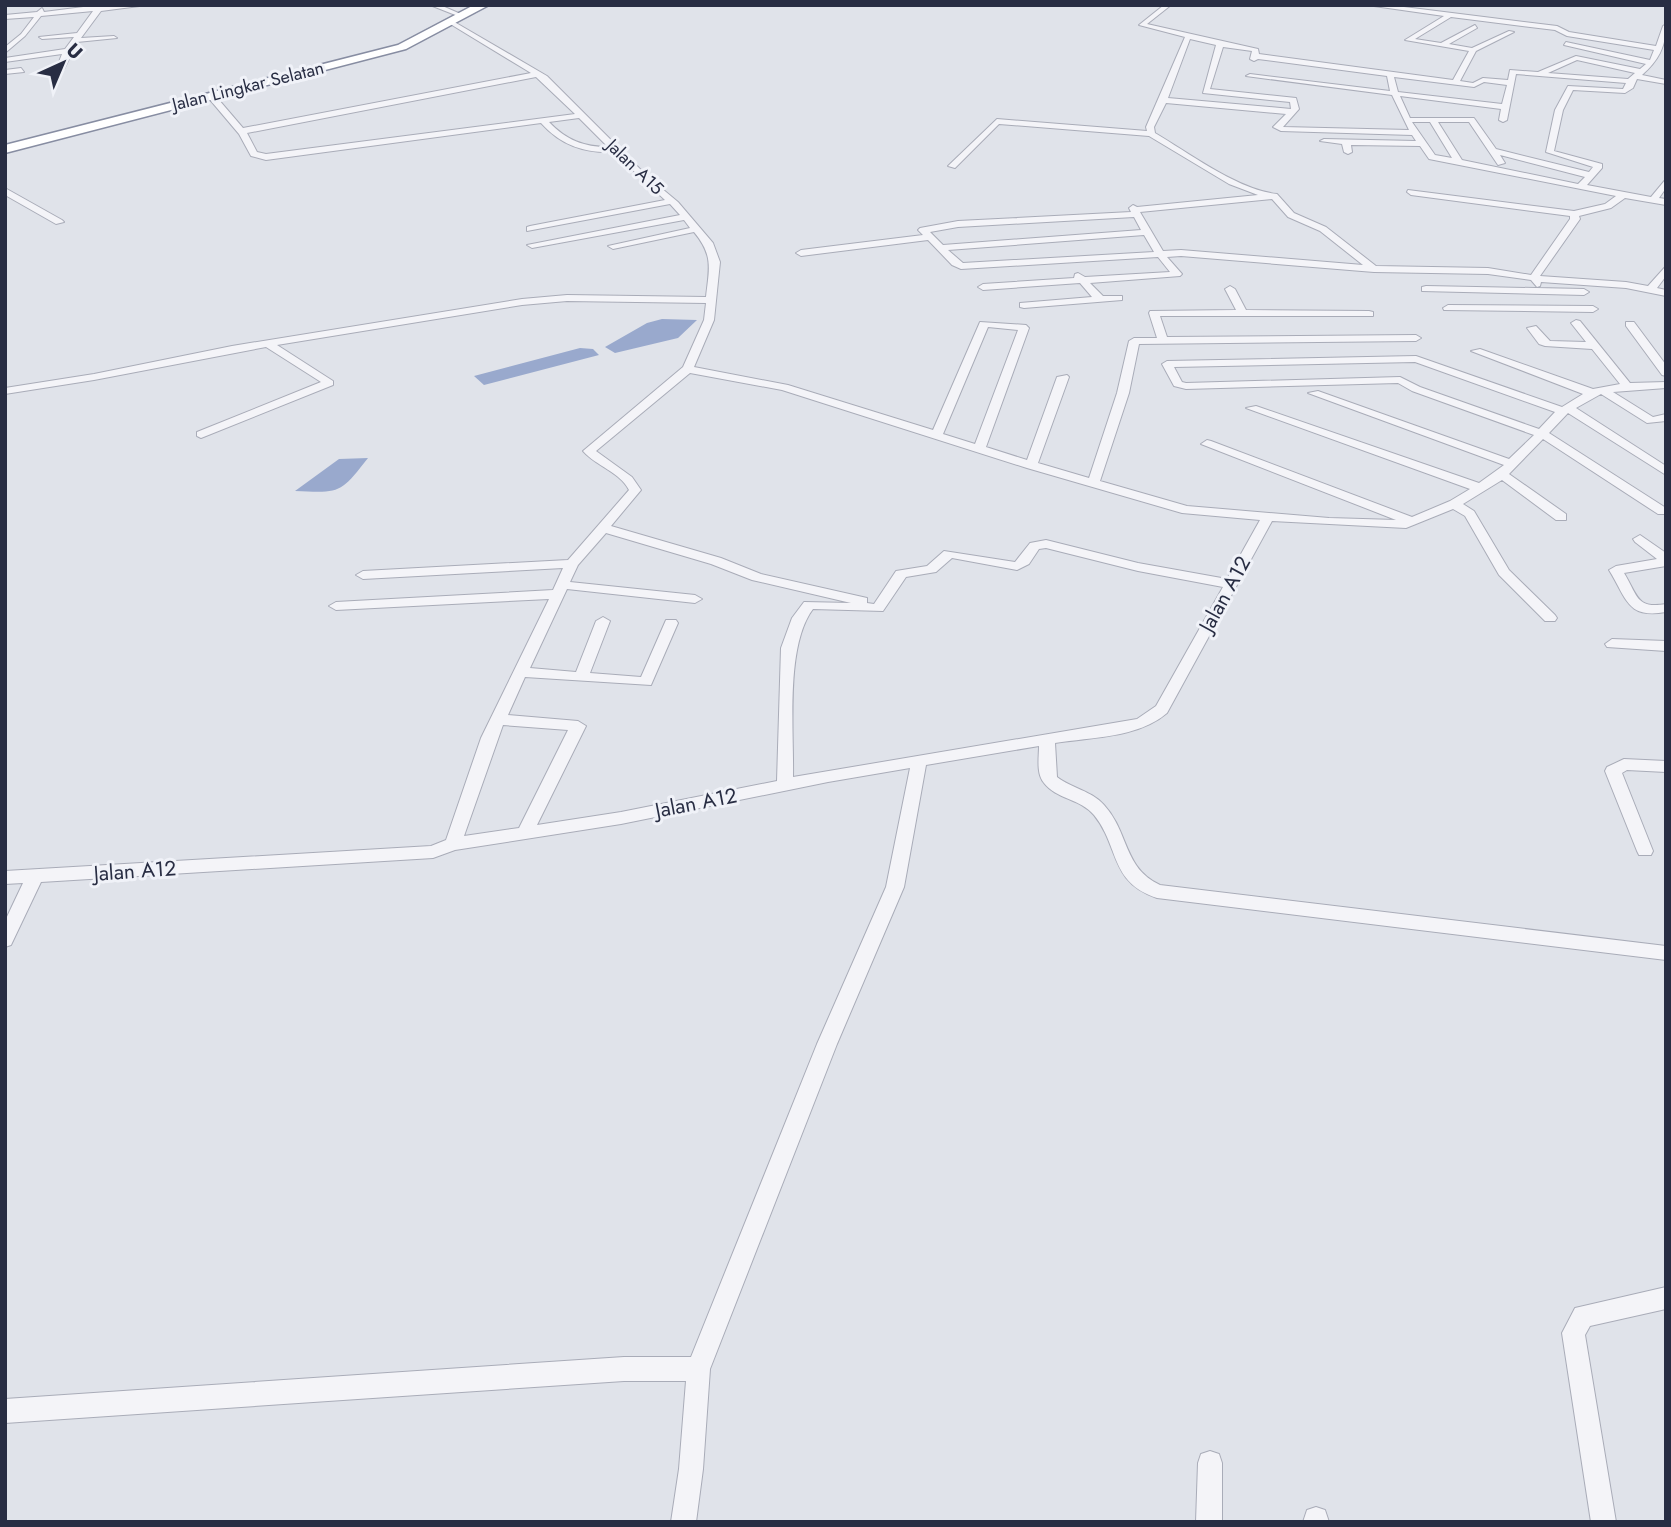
<svg xmlns="http://www.w3.org/2000/svg" width="1671" height="1527" font-family="Jost,sans-serif">
	<style>
		.water { fill: #99a9cd }
		.lines { fill: none; stroke-linecap: round; stroke-linejoin: round }
		.minor-casing { stroke: #a9acb8; stroke-width: 2 }
		.highway-casing { stroke: #878da2; stroke-width: 3 }
		.minor { fill: #f4f4f8; fill-rule: evenodd }
		.highway { fill: #fff; fill-rule: evenodd }
		.labels { text-anchor: middle; dominant-baseline: central; stroke-width: 6; stroke-linejoin: round; paint-order: stroke }
		.far-street-label { font-size: 18px; fill: #282d43; stroke: #f0f2f8 }
		.street-label { font-size: 21px; fill: #282d43; stroke: #f0f2f8 }
	</style>
	<rect width="100%" height="100%" fill="#e0e3ea"/>
	<!-- water -->
	<path class="water" d="M 662,319 L 697,320 L 678,338 L 615,353 L 605,347 L 647,323 Z
		M 580,348 L 593,349 L 599,355 L 484,385 L 474,376 Z
		M 368,458 C 340,494 340,493 295,491 L 339,459 Z"/>
	<g class="lines">
		<defs>
			<path id="minor" d="M 99,5 L 147,5 L 101,11 L 81,38 L 114,36 L 117,38 L 77,42 L 64,69 L 57,67 L 62,54 L 5,62 L 5,58 L 65,49 L 74,37 L 42,39 L 39,37 L 77,33 L 93,11 L 41,16 L 25,36 L 5,53 L 5,47 L 21,34 L 34,17 L 5,19 L 5,15 L 37,12 L 42,8 L 44,12 Z
				M 430,5 L 440,5 L 463,15 L 458,16 Z
				M 1164,5 L 1171,5 L 1147,24 L 1258,49 L 1259,54 L 1453,80 L 1469,51 L 1405,40 L 1444,16 L 1367,5 L 1388,5 L 1557,26 L 1569,32 L 1656,46 L 1663,26 L 1666,24 C 1666,47 1658,61 1642,75 L 1666,80 L 1666,84 L 1637,79 L 1633,88 L 1625,93 L 1573,90 L 1563,110 L 1554,151 L 1602,164 L 1602,168 L 1587,185 L 1651,197 L 1666,179 L 1666,188 L 1659,198 L 1666,199 L 1666,205 L 1625,198 L 1611,208 L 1579,216 L 1580,219 L 1540,276 L 1626,282 L 1648,286 L 1666,266 L 1666,276 L 1657,288 L 1666,290 L 1666,296 L 1626,288 L 1541,282 L 1540,286 L 1537,287 L 1531,280 L 1488,274 L 1374,272 L 1181,256 L 1167,257 L 1182,274 L 1180,276 L 1090,283 L 1103,296 L 1122,296 L 1122,300 L 1024,308 L 1020,307 L 1020,303 L 1092,297 L 1080,283 L 983,290 L 978,287 L 983,284 L 1074,278 L 1075,274 L 1078,273 L 1085,277 L 1170,272 L 1158,257 L 961,269 L 952,265 L 928,240 L 801,256 L 796,253 L 801,250 L 923,235 L 918,230 L 920,228 L 958,221 L 1131,212 L 1129,208 L 1133,205 L 1137,207 L 1258,195 L 1229,184 L 1149,136 L 999,124 L 955,168 L 948,166 L 997,119 L 1147,131 L 1146,127 L 1185,37 L 1139,25 ZM 1451,17 L 1555,30 L 1567,36 L 1654,50 L 1650,60 L 1566,42 L 1564,45 L 1646,64 L 1640,69 L 1576,56 L 1538,72 L 1510,70 L 1508,80 L 1483,78 L 1473,83 L 1460,81 L 1476,51 L 1514,32 L 1509,31 L 1472,48 L 1449,44 L 1477,28 L 1475,25 L 1441,43 L 1415,39 ZM 1190,39 L 1216,45 L 1203,93 L 1290,102 L 1291,109 L 1168,98 ZM 1223,47 L 1252,51 L 1250,59 L 1254,61 L 1258,59 L 1387,76 L 1390,91 L 1250,74 L 1246,76 L 1392,95 L 1409,130 L 1283,127 L 1299,109 L 1296,98 L 1210,89 ZM 1577,60 L 1635,73 L 1628,79 L 1548,73 ZM 1516,74 L 1626,83 L 1623,89 L 1568,86 L 1555,110 L 1546,152 L 1593,167 L 1589,172 L 1496,149 L 1474,118 L 1410,118 L 1400,96 L 1501,109 L 1499,120 L 1503,122 L 1507,120 ZM 1394,77 L 1474,87 L 1484,82 L 1507,85 L 1502,104 L 1398,92 ZM 1166,103 L 1286,114 L 1273,127 L 1281,131 L 1412,135 L 1416,141 L 1324,139 L 1320,141 L 1342,144 L 1344,152 L 1348,154 L 1352,152 L 1351,145 L 1420,146 L 1429,159 L 1616,196 L 1605,204 L 1574,211 L 1408,190 L 1407,192 L 1411,195 L 1570,216 L 1570,219 L 1531,275 L 1488,268 L 1376,266 L 1326,227 L 1294,213 L 1277,194 C 1238,190 1189,153 1155,133 L 1154,127 ZM 1412,122 L 1430,122 L 1452,158 L 1435,155 ZM 1438,122 L 1469,122 L 1498,165 L 1505,163 L 1500,155 L 1585,177 L 1578,184 L 1462,160 ZM 1272,199 L 1288,217 L 1320,231 L 1363,265 L 1181,250 L 1163,251 L 1140,212 ZM 1134,217 L 1141,230 L 943,245 L 930,232 L 958,227 ZM 1144,235 L 1154,252 L 963,263 L 948,250 Z
				M 447,20 L 451,20 L 547,76 L 648,177 L 678,202 L 713,243 L 720,262 L 714,320 L 694,367 L 788,385 L 933,430 L 980,322 L 1026,325 L 1029,328 L 986,447 L 1027,460 L 1057,377 L 1067,375 L 1069,377 L 1038,463 L 1089,478 L 1117,393 L 1129,341 L 1134,338 L 1157,338 L 1149,313 L 1150,311 L 1236,310 L 1225,289 L 1230,286 L 1235,289 L 1246,310 L 1369,311 L 1373,312 L 1373,316 L 1160,316 L 1167,337 L 1416,335 L 1421,338 L 1416,341 L 1139,344 L 1129,393 L 1100,481 L 1187,506 L 1329,518 L 1396,520 L 1201,444 L 1207,440 L 1211,441 L 1412,517 L 1450,501 L 1470,489 L 1246,408 L 1256,406 L 1479,483 L 1504,465 L 1308,393 L 1318,391 L 1509,459 L 1534,435 L 1412,391 L 1398,383 L 1186,389 L 1174,386 L 1162,364 L 1167,361 L 1416,356 L 1562,407 L 1583,394 L 1471,351 L 1480,349 L 1593,389 L 1620,384 L 1592,349 L 1545,346 L 1539,344 L 1527,328 L 1536,326 L 1550,341 L 1586,342 L 1571,323 L 1576,320 L 1580,321 L 1630,383 L 1666,382 L 1666,388 L 1613,392 L 1653,417 L 1666,414 L 1666,421 L 1647,423 L 1601,394 L 1576,408 L 1666,466 L 1666,475 L 1568,413 L 1549,433 L 1666,508 L 1666,514 L 1658,514 L 1543,439 L 1509,474 L 1566,514 L 1566,520 L 1556,520 L 1502,480 L 1463,504 L 1474,511 L 1509,570 L 1555,615 L 1557,618 L 1555,621 L 1545,621 L 1499,575 L 1465,516 L 1453,509 L 1406,528 L 1272,521 L 1167,713 C 1138,738 1092,737 1055,743 L 1057,777 C 1071,788 1092,791 1104,805 C 1129,832 1123,868 1160,885 L 1666,946 L 1666,960 L 1157,898 C 1109,882 1120,847 1094,815 C 1081,799 1056,799 1044,783 C 1036,773 1039,758 1039,746 L 926,765 L 904,887 L 837,1044 L 710,1369 L 703,1469 L 696,1522 L 671,1522 L 679,1469 L 686,1381 L 624,1381 L 5,1423 L 5,1399 L 624,1357 L 691,1357 L 817,1044 L 886,887 L 910,768 L 828,782 L 621,824 L 455,850 L 433,858 L 41,882 L 11,945 L 5,947 L 5,921 L 23,883 L 5,884 L 5,871 L 431,846 L 446,840 L 481,738 L 549,599 L 336,610 L 329,606 L 336,602 L 553,590 L 563,568 L 363,579 L 356,575 L 363,571 L 568,560 L 629,490 C 620,472 596,466 583,451 L 683,367 L 704,320 L 706,303 L 567,301 L 522,305 L 277,345 L 333,381 L 333,385 L 201,438 L 197,436 L 197,432 L 321,382 L 266,347 L 94,380 L 5,394 L 5,388 L 94,374 L 232,346 L 522,299 L 567,295 L 706,297 C 709,269 714,256 694,232 L 613,249 L 608,246 L 690,228 L 684,220 L 532,248 L 527,245 L 680,215 L 670,204 L 527,231 L 527,227 L 530,226 L 665,200 L 613,152 C 583,153 561,145 541,123 L 266,160 L 251,156 L 239,134 L 206,95 L 213,93 L 243,128 L 531,73 L 447,22 ZM 536,77 L 575,114 L 266,154 L 257,152 L 247,133 ZM 579,118 L 608,147 C 584,147 566,140 549,122 ZM 988,327 L 1018,330 L 975,444 L 943,434 ZM 1415,362 L 1555,412 L 1539,429 L 1420,387 L 1400,377 L 1186,383 L 1182,382 L 1174,367 ZM 690,373 L 782,390 L 1027,468 L 1182,513 L 1260,520 L 1227,579 L 1138,563 L 1046,540 L 1030,543 L 1015,562 L 944,551 L 927,566 L 896,571 L 874,604 L 867,603 L 867,598 L 761,574 L 721,558 L 611,526 L 641,490 L 632,477 L 596,451 ZM 606,533 L 711,564 L 752,580 L 851,603 L 804,602 L 792,618 L 781,648 L 777,781 L 621,812 L 537,825 L 586,726 L 578,721 L 508,715 L 525,677 L 651,685 L 678,623 L 676,620 L 666,620 L 641,677 L 590,673 L 610,621 L 603,617 L 596,621 L 576,672 L 530,668 L 567,589 L 695,603 L 702,599 L 695,595 L 570,582 L 578,565 ZM 1046,548 L 1138,571 L 1223,587 L 1156,706 L 1137,719 L 793,777 C 794,731 785,646 813,609 L 883,611 L 906,577 L 936,572 L 952,558 L 1017,570 L 1029,564 L 1039,549 ZM 503,725 L 568,730 L 519,828 L 464,836 Z
				M 21,68 L 24,72 L 5,74 L 5,70 Z
				M 5,188 L 62,220 L 64,222 L 56,224 L 5,195 Z
				M 1426,286 L 1584,289 L 1589,292 L 1584,295 L 1422,291 L 1422,287 Z
				M 1448,305 L 1593,306 L 1598,309 L 1593,312 L 1444,310 L 1443,308 Z
				M 1626,322 L 1634,322 L 1666,365 L 1666,376 L 1662,375 L 1626,326 Z
				M 1640,535 L 1666,553 L 1666,566 L 1624,573 C 1638,596 1636,609 1666,604 L 1666,612 C 1627,619 1627,599 1609,570 L 1616,566 L 1657,559 L 1635,542 L 1633,539 Z
				M 1612,639 L 1666,641 L 1666,651 L 1607,647 L 1605,644 Z
				M 1624,759 L 1666,761 L 1666,772 L 1627,770 L 1622,773 L 1653,851 L 1651,855 L 1639,855 L 1637,851 L 1605,771 L 1607,767 Z
				M 1666,1287 L 1666,1309 L 1590,1326 L 1585,1335 L 1616,1522 L 1591,1522 L 1562,1333 L 1575,1308 Z
				M 1210,1451 L 1219,1454 L 1222,1463 L 1222,1522 L 1196,1522 L 1198,1463 L 1201,1454 Z
				M 1316,1507 L 1325,1510 L 1329,1522 L 1303,1522 L 1307,1510 Z"/>
			<path id="highway" d="M 474,5 L 489,5 L 406,49 L 5,153 L 5,145 L 398,45 Z"/>
		</defs>
		<!-- minor casing -->
		<use href="#minor" class="minor-casing"/>
		<!-- highway casing -->
		<use href="#highway" class="highway-casing"/>
		<!-- minor -->
		<use href="#minor" class="minor"/>
		<!-- highway -->
		<use href="#highway" class="highway"/>
	</g>
	<g class="labels">
		<!-- far-street labels -->
		<g class="far-street-label">
			<text transform="translate(248 86) rotate(-14)">Jalan Lingkar Selatan</text>
			<text transform="translate(635 167) rotate(44)">Jalan A15</text>
		</g>
		<!-- street labels -->
		<g class="street-label">
			<text transform="translate(1225 594) rotate(-61)">Jalan A12</text>
			<text transform="translate(696 803) rotate(-11)">Jalan A12</text>
			<text transform="translate(135 871) rotate(-4)">Jalan A12</text>
		</g>
	</g>
	<!-- border -->
	<rect width="1671" height="1527" fill="none" stroke="#282d43" stroke-width="14"/>
	<!-- north arrow -->
	<g transform="translate(63 63) rotate(44)" stroke="#f0f2f8" stroke-width="5" paint-order="stroke">
	<path d="M0-5L12 26L0 18L-12 26Z" fill="#282d43"/>
	<text y="-10" font-size="19" font-weight="bold" text-anchor="middle" fill="#282d43">U</text>
	</g>
</svg>
